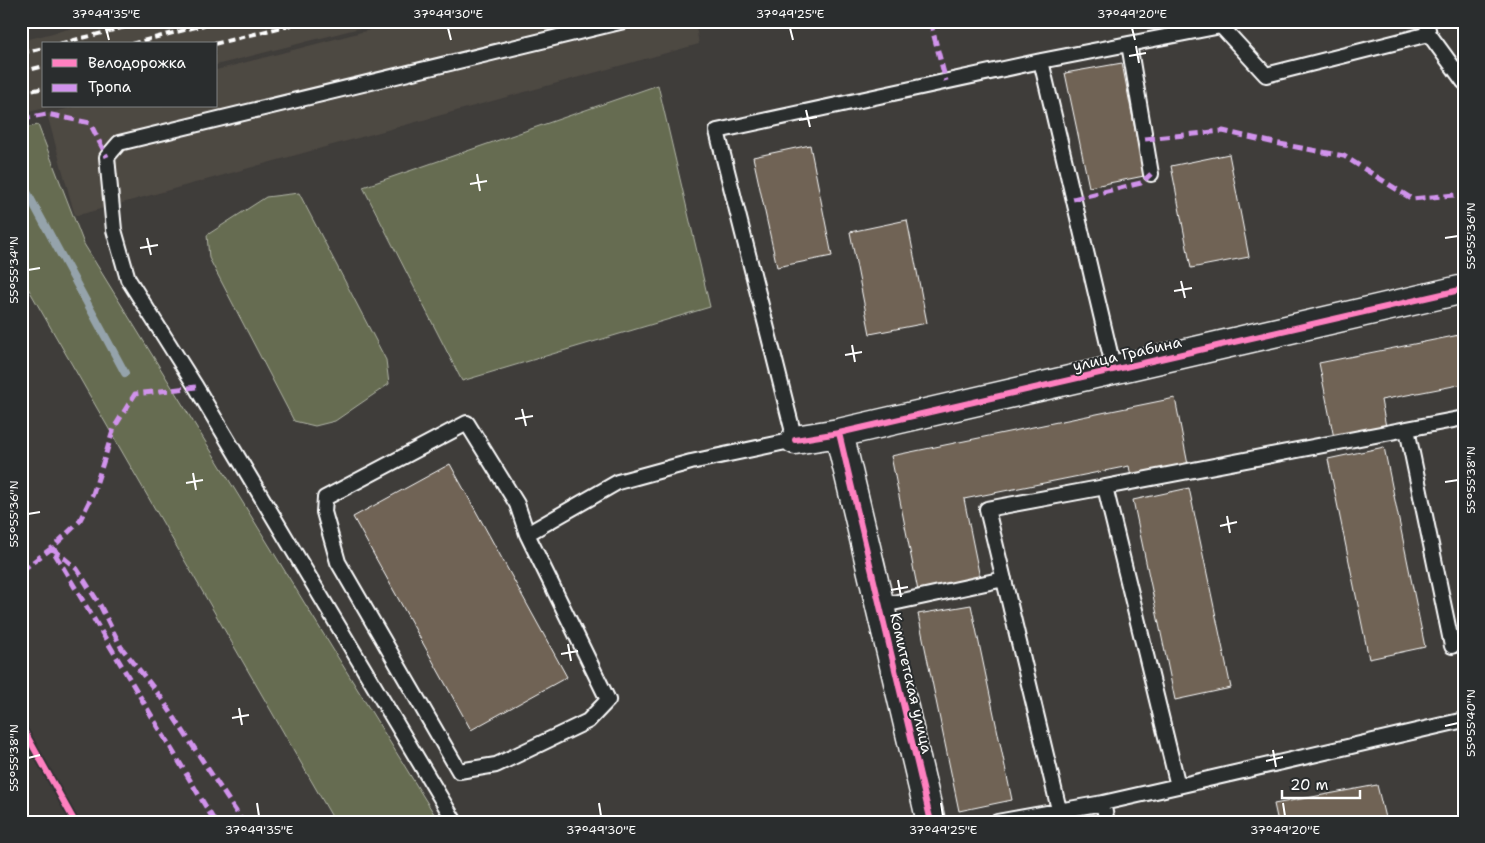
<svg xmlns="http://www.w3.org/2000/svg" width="1485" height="843" font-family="'Shantell Sans',sans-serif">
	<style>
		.built { fill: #4d4842 }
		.green { fill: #666c51; stroke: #b2b6a8 }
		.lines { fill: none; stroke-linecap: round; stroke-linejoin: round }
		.stream { stroke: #95a3ab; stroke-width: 8 }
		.building { fill: #6f6355; stroke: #fff }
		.service-casing { stroke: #fff; stroke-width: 18 }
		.minor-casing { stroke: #fff; stroke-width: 31 }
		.service { stroke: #2a2d2e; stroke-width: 14 }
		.minor { stroke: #2a2d2e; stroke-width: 28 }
		.rail { stroke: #fff; stroke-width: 4; stroke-dasharray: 8 4; stroke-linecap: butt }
		.quiet { stroke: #d193ec; stroke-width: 5; stroke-dasharray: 10 5; stroke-linecap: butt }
		.cycleway-casing { stroke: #2a2d2e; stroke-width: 9 }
		.cycleway { stroke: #ff80c0; stroke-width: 6 }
		.ticks { fill: none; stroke: #fff; stroke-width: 2 }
		.labels { text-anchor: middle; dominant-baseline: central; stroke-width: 4; stroke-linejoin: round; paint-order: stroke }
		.street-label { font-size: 15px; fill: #fff; stroke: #2a2d2e }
		.neatline { fill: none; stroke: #fff; stroke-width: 2 }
		.ticks-label { font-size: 12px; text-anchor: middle; fill: #fff }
	</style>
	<rect width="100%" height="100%" fill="#3f3d3a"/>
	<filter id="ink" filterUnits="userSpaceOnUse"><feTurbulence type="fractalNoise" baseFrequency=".02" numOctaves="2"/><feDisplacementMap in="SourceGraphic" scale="10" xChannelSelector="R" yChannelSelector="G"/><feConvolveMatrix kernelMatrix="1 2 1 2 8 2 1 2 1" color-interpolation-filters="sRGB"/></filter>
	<g filter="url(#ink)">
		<!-- built -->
		<path class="built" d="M 100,21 L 387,21 L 216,65 L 216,44 L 44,44 L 44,106 L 53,106 L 21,114 L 21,41 Z
			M 404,21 L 695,21 L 699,44 L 75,216 L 47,114 L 77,106 L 216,106 L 216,70 Z"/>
		<!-- green -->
		<path class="green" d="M 658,85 L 710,307 L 462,381 L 363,187 Z
			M 38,125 L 84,244 L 439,822 L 335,822 L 21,276 L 21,129 Z
			M 299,193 L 386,360 L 389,384 L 335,421 L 315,426 L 294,421 L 209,258 L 207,235 L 266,197 Z"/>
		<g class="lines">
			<!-- stream -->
			<path class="stream" d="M 21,181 L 125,373"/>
		</g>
		<!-- building -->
		<path class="building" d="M 1122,63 L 1144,176 L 1089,187 L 1065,73 Z
			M 810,145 L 832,256 L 777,267 L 753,157 Z
			M 1229,154 L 1249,257 L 1191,268 L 1171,166 Z
			M 907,220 L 927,323 L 870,334 L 850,232 Z
			M 1464,334 L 1464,384 L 1381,400 L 1386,427 L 1334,438 L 1319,363 Z
			M 1175,398 L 1189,470 L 1132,482 L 1129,466 L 964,499 L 981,583 L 919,596 L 891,456 Z
			M 1384,447 L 1425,647 L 1369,659 L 1328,459 Z
			M 450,464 L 567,677 L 471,730 L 353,517 Z
			M 1189,488 L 1231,688 L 1175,700 L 1133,500 Z
			M 971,605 L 1012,800 L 959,811 L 918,614 Z
			M 1377,785 L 1386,822 L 1278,822 L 1274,804 Z"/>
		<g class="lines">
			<defs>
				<path id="service" d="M 1429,34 L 1464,82
					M 1129,44 L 1151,174
					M 1041,61 L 1114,370
					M 1464,418 L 1105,487 L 1178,786 L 1464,720
					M 1407,429 L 1452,646
					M 527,534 L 608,700 L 588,721 L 496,765 L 459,771 L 338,562 L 324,512 L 325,498 L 467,423 L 517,504 L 527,534 L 618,482 L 691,462 L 795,440 L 717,131 L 1041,61 L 1221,26 L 1266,75 L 1429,34 L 1426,21
					M 879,606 L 1004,579
					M 1103,803 L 1107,822
					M 455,822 L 196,387 L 128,279 L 114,230 L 107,157 L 119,143 L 624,21
					M 997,822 L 1103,803 L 1178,786
					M 1062,822 L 987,509 L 1105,487"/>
				<path id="minor" d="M 839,433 L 931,822
					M 795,440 L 839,433 L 1464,289"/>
			</defs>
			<!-- service casing -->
			<use href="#service" class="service-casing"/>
			<!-- minor casing -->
			<use href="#minor" class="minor-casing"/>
			<!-- service -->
			<use href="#service" class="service"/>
			<!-- minor -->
			<use href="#minor" class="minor"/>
			<!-- rail -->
			<path class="rail" d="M 59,44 L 149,21
				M 131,44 L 219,21
				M 214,44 L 307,21
				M 21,53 L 44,48
				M 21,72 L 44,66
				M 21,93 L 44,88"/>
			<!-- quiet -->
			<path class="quiet" d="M 930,21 L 946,81
				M 21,119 L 47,114 L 90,123 L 107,157
				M 1145,139 L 1223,131 L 1275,143 L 1344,156 L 1412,199 L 1464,194
				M 1073,199 L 1141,183 L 1151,174
				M 52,548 L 77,569 L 100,605 L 121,647 L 160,696 L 243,822
				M 55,554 L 215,822
				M 21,571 L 52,548 L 79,522 L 93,494 L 114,428 L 135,394 L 196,387"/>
			<defs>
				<path id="cycleway" d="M 839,433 L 931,822
					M 795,440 L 839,433 L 1464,289
					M 21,725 L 75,822"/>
			</defs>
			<!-- cycleway casing -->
			<use href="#cycleway" class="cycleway-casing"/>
			<!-- cycleway -->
			<use href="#cycleway" class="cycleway"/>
		</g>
	</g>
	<!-- ticks -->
	<path class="ticks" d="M 106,28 L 109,40M 448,28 L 451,40M 790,28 L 793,40M 1132,28 L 1135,40M 1136,46 L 1139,63M 1129,56 L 1146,53M 806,110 L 810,127M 799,120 L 817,117M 477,174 L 480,191M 470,184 L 487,181M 147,238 L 151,255M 1445,238 L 1458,236M 140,248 L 158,245M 28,270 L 40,268M 1181,281 L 1185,298M 1174,291 L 1192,288M 852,345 L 855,362M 845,355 L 862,352M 522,409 L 526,426M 515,419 L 533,416M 193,473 L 196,490M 1445,482 L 1458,480M 186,483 L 203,480M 28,514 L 40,512M 1227,516 L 1230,533M 1220,526 L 1237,522M 898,580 L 901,597M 891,590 L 908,587M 568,644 L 571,661M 561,654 L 578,651M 239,708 L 242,725M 232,718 L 249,715M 1445,726 L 1458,723M 1273,750 L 1276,767M 28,758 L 40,755M 1266,761 L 1283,757M 257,803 L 259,816M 599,803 L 601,816M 941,803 L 943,816M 1283,803 L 1285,816"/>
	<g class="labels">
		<!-- street labels -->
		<g class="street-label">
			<text transform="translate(1127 354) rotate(-13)">улица Грабина</text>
			<text transform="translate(911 683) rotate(77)">Комитетская улица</text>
		</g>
	</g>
	<!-- margin -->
	<rect width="1485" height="843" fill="none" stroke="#2a2d2e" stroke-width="55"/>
	<!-- legend -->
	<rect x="42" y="42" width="175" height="65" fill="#2a2d2e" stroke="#7f8182"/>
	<rect x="52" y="59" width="25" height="8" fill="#ff80c0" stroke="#7f8182"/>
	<text x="88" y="68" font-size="15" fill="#ffffff">Велодорожка</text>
	<rect x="52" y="84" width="25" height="8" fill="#d193ec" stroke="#7f8182"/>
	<text x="88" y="92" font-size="15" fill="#ffffff">Тропа</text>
	<!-- scale -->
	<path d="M1282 790v8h78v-8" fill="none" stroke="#ffffff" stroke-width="2.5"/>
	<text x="1290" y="790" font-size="15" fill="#ffffff" stroke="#2a2d2e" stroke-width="4" paint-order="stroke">20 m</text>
	<rect x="28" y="28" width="1430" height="788" class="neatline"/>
	<g class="ticks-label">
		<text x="106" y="18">37°49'35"E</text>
		<text x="448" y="18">37°49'30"E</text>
		<text x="790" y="18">37°49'25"E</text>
		<text x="1132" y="18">37°49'20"E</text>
		<text transform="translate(1471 236) rotate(-90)" y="4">55°55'36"N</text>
		<text transform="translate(14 270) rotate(-90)" y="4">55°55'34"N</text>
		<text transform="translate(1471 480) rotate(-90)" y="4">55°55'38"N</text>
		<text transform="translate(14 514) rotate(-90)" y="4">55°55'36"N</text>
		<text transform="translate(1471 723) rotate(-90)" y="4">55°55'40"N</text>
		<text transform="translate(14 758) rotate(-90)" y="4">55°55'38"N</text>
		<text x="259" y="834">37°49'35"E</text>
		<text x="601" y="834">37°49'30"E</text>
		<text x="943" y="834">37°49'25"E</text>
		<text x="1285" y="834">37°49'20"E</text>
	</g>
</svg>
